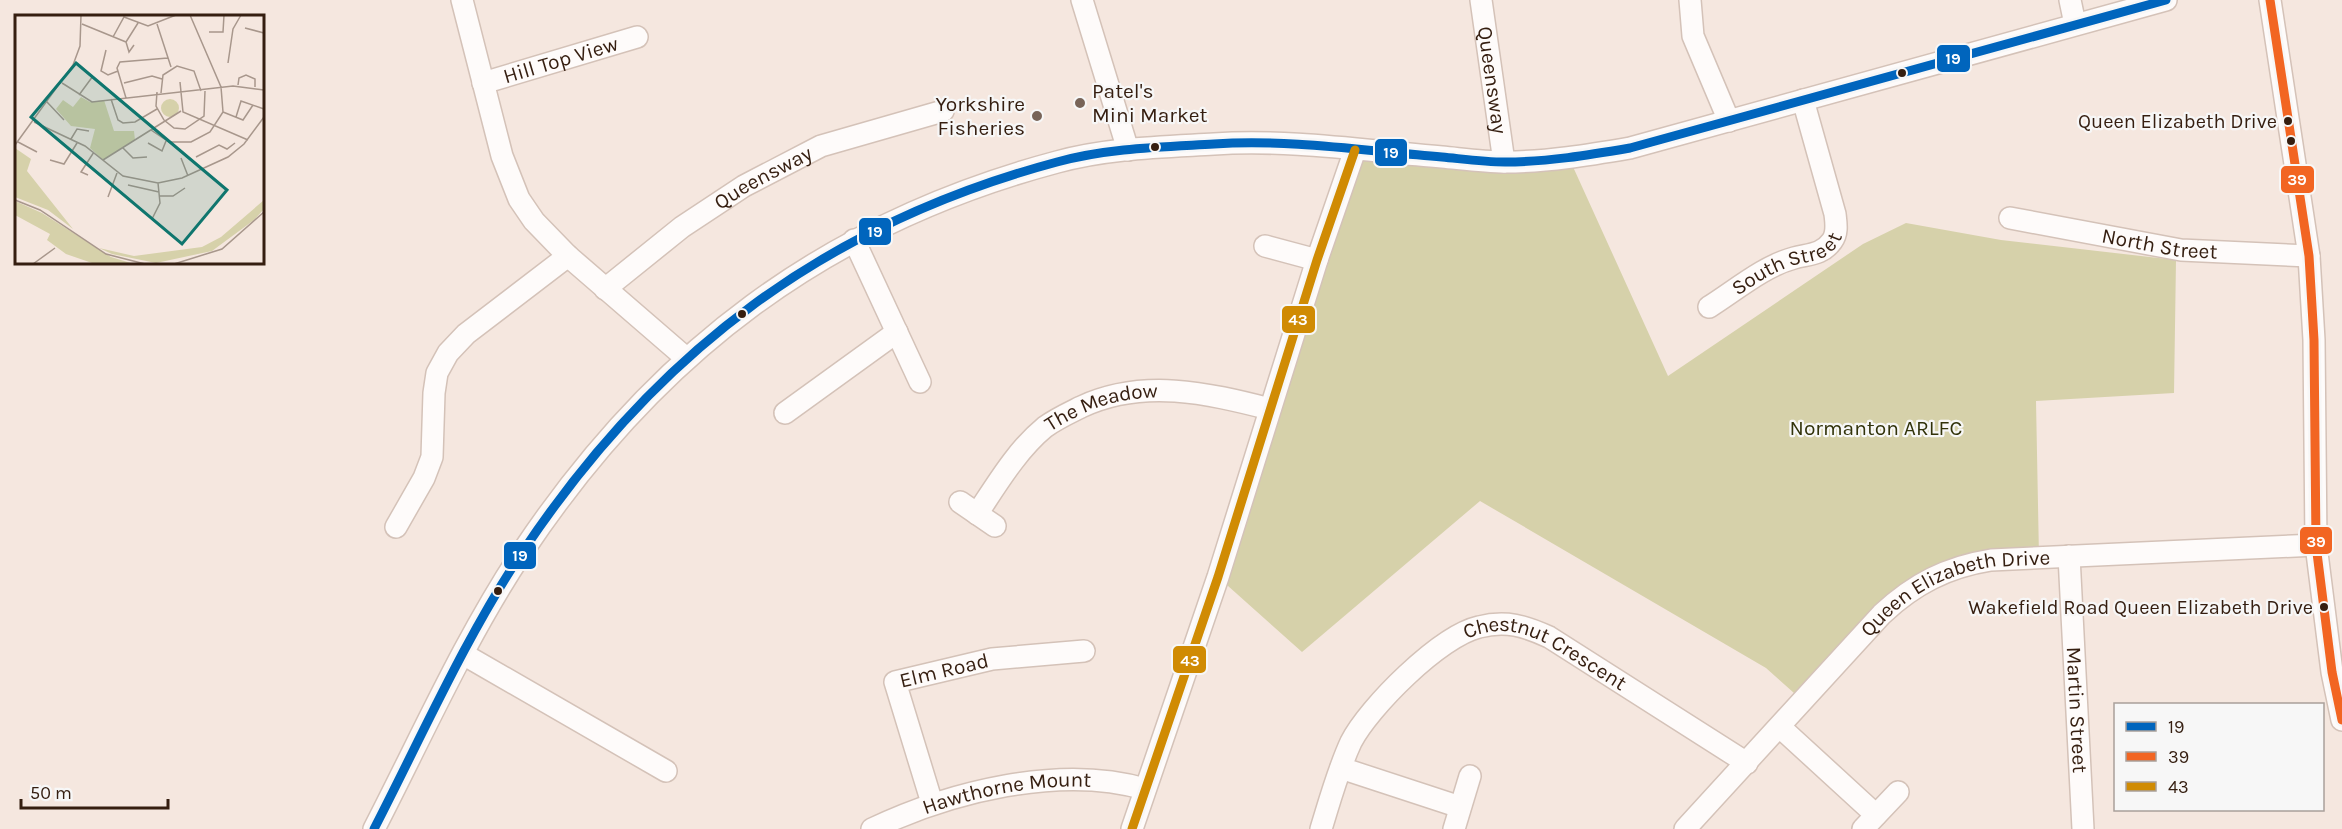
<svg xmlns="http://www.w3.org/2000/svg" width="2342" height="829" font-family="Karla,sans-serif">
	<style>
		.green { fill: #d6d1aa }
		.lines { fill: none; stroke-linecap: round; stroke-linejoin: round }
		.minor-casing { stroke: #d4c2b8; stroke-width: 24 }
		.minor { stroke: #fefbfa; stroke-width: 21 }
		.bus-1-casing { stroke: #f7f7f7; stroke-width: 14 }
		.bus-2-casing { stroke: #f7f7f7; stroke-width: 14 }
		.bus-3-casing { stroke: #f7f7f7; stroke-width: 14 }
		.bus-1 { stroke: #0065bd; stroke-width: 9 }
		.bus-2 { stroke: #f26522; stroke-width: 9 }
		.bus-3 { stroke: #d08b03; stroke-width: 9 }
		.bus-dot { fill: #351e10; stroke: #f7f7f7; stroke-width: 2 }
		.poi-dot { fill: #786458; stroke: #f7f7f7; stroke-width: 2 }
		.labels { text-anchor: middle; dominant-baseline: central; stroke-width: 4.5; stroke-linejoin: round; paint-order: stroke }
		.bus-label { font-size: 20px; fill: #351e10; stroke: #f7f7f7; text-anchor: end }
		.street-label { font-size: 21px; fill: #351e10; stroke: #f7f7f7 }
		.poi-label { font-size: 21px; fill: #351e10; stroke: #f7f7f7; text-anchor: start }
		.park-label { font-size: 21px; fill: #32330a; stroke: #f7f7f7 }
		.inset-road { fill: none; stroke: #a8978c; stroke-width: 1.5 }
		.view { fill: #0f766e; fill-opacity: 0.15; stroke: #0f766e; stroke-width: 3 }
		.inset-edge { fill: none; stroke: #351e10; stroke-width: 3 }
		.line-badge { stroke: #f7f7f7; stroke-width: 2 }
		.badge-label { font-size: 16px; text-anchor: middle; font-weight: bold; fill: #fff }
	</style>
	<rect width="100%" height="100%" fill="#f5e7df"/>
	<!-- green -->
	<path class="green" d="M 1355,150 L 1569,158 L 1668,376 L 1863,244 L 1906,223 L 2001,240 L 2176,260 L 2174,393 L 2036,401 L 2039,557 L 1922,582 L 1803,701 L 1766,668 L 1480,501 L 1302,652 L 1218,577 Z"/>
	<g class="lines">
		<defs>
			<g id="minor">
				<path d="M 462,0 L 502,156 L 519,199 L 534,221 L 568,256 L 686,358"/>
				<path d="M 1082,0 L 1128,150"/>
				<path id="s1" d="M 1481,0 L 1504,162"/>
				<path d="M 1690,0 L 1693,36 L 1729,121"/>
				<path d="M 2070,0 L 2075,24"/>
				<path d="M 2270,0 L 2309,256 L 2314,340 L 2316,545 L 2332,672 L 2342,720"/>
				<path id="s2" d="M 483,83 L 637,37"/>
				<path id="s3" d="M 2010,218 L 2181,250 L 2309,256"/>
				<path d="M 854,240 L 920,382"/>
				<path d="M 1265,246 L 1317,260"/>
				<path id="s4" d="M 605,289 L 682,227 L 744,186 L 821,146 L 943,111"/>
				<path id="s5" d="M 1709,307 C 1736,290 1764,266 1794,258 C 1809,254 1822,255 1832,241 C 1838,233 1836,223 1835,214 L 1803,100"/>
				<path d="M 785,413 L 897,332"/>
				<path d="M 960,502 L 995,526"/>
				<path id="s6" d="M 977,514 C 997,484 1017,450 1045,427 C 1056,419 1069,413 1081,407 C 1143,378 1207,393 1270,409"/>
				<path d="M 396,527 L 424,478 L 432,457 L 434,393 L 437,373 L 448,353 L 466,334 L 568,256"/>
				<path id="s7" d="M 2069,556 L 2083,829"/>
				<path d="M 463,654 L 666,771"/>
				<path d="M 1780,727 L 1876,815"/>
				<path d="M 1341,768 L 1460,807"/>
				<path id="s8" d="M 932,803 L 895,682 L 992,659 L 1084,651"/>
				<path d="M 374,829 C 422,736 465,638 523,551 C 656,352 825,224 1057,162 C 1107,148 1162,147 1214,144 C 1290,139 1366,151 1442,157 C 1463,159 1484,162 1505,162 C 1547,162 1589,155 1630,148 L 2166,0"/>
				<path id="s9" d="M 872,829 C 950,792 1060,764 1145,789"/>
				<path d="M 1132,829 L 1218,577 L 1317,260 L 1355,150"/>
				<path id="s10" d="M 1321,829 C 1330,800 1338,770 1351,742 C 1369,707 1440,636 1479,627 C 1506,620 1525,626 1549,637 L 1747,763"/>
				<path d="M 1454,829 L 1470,776"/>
				<path id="s11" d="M 1685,829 L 1882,614 C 1914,584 1947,567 1991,560 L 2316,545"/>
				<path d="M 1863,829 L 1898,792"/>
			</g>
		</defs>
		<!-- minor casing -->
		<use href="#minor" class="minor-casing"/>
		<!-- minor -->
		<use href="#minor" class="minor"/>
		<defs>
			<path id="bus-1" d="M 374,829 C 422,736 465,638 523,551 C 656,352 825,224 1057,162 C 1107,148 1162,147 1214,144 C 1290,139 1366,151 1442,157 C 1463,159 1484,162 1505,162 C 1547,162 1589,155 1630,148 L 2166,0"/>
			<path id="bus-2" d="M 2270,0 L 2309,256 L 2314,340 L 2316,545 L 2332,672 L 2342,720"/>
			<path id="bus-3" d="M 1132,829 L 1218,577 L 1317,260 L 1355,150"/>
		</defs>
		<!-- bus-1 casing -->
		<use href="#bus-1" class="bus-1-casing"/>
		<!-- bus-2 casing -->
		<use href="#bus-2" class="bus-2-casing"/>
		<!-- bus-3 casing -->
		<use href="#bus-3" class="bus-3-casing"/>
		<!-- bus-1 -->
		<use href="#bus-1" class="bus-1"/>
		<!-- bus-2 -->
		<use href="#bus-2" class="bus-2"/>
		<!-- bus-3 -->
		<use href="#bus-3" class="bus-3"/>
	</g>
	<!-- markers -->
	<g class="bus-dot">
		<circle cx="1902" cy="73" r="5"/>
		<circle cx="2288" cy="121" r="5"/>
		<circle cx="2291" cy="141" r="5"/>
		<circle cx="1155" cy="147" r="5"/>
		<circle cx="742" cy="314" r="5"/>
		<circle cx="498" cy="591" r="5"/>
		<circle cx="2324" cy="607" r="5"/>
	</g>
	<g class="poi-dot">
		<circle cx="1080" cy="103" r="6"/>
		<circle cx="1037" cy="116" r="6"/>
	</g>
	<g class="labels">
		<!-- bus labels -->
		<g class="bus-label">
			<text x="2277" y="121">Queen Elizabeth Drive</text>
			<text x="2313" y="607">Wakefield Road Queen Elizabeth Drive</text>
		</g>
		<!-- street labels -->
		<g class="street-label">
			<text stroke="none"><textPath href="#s2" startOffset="81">Hill Top View</textPath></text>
			<text stroke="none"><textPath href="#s1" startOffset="81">Queensway</textPath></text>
			<text stroke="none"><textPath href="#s4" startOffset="194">Queensway</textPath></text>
			<text stroke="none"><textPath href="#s3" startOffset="152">North Street</textPath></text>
			<text stroke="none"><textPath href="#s5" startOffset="90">South Street</textPath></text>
			<text stroke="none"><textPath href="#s6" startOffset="172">The Meadow</textPath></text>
			<text stroke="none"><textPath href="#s11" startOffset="370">Queen Elizabeth Drive</textPath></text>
			<text stroke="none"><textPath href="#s10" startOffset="340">Chestnut Crescent</textPath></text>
			<text stroke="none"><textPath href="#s8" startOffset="177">Elm Road</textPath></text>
			<text stroke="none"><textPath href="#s7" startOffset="154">Martin Street</textPath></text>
			<text stroke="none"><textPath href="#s9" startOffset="141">Hawthorne Mount</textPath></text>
		</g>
		<!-- poi labels -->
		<g class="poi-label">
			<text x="1092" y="91">Patel's<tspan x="1092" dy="24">Mini Market</tspan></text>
			<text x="1025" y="104" text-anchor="end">Yorkshire<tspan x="1025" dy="24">Fisheries</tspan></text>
		</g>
		<!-- park labels -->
		<g class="park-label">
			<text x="1876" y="428">Normanton ARLFC</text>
		</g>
	</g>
	<!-- overview -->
	<g transform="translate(15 15)">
		<rect width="249" height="249" fill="#f5e7df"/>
		<path d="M 66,82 L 75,87 L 89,85 L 99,116 L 119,116 L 120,125 L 88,145 L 75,133 L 80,114 L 56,111 L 41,94 L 48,85 L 58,92 ZM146 93a9 9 0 1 1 18 0a9 9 0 1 1-18 0ZM 0,133 L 16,144 L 12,156 L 58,214 L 33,195 L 0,182 ZM 249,185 L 249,194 L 239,205 L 197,236 L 141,248 L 97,239 L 84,233 L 119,241 L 187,232 L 206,222 ZM 0,186 L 27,198 L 96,242 L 119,249 L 77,248 L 51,239 L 32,225 L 35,219 L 0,200 Z" fill="#d6d1aa"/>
		<path class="inset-road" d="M 43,0 L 66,0M 67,9 L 111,27 L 123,8M 142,9 L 156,52M 230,13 L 249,18M 194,17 L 208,17 L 209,0M 98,22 L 109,2 L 133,11 L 161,0M 111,27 L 114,37 L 119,30M 91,35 L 86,56 L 93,60 L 103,56M 213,48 L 218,14 L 226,0M 165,67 L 168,97 L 233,125M 47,68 L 77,87 L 218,71 L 249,75M 109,68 L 137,61 L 147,64M 223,70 L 224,63 L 231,60 L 240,64 L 240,72M 142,77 L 141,91 L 149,105 L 159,113 L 170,114 L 189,101 L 190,76M 146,78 L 148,60 L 162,51 L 179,56 L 186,76M 64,80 L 78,61M 111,83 L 102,53 L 105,47 L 153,43M 96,84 L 103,105 L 108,108 L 120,107 L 142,94M 32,87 L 49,105M 208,97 L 228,105 L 238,90M 221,102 L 226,86 L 249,94M 19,107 L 70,131 L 108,161 L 143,168 L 167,163 L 213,142 L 229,129 L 249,102M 136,115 L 154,127 L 176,127 L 195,117 L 208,97 L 206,72 L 175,0M 56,124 L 62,114 L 74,116M 3,127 L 22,137M 133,128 L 147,136 L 151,126M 0,130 L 58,50 L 65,31 L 66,0M 108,133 L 118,143 L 132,142M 181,142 L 204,130 L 212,134 L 220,128M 166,143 L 173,161M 35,145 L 49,149 L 62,128M 88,145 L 166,96M 73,160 L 66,157 L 79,137M 113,170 L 144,177M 145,181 L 158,181 L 170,173M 93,182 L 102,158M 0,185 L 25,195 L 91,239 L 130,249M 137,204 L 145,188 L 143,168M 18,249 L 40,233M 159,249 L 207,234 L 249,197"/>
		<path class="view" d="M 61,48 L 212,175 L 167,229 L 16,102 Z"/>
		<rect width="249" height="249" class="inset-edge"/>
	</g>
	<g class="line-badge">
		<rect x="1936" y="44" width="35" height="29" rx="6" fill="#0065bd"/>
		<rect x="1374" y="138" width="34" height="29" rx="6" fill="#0065bd"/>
		<rect x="2280" y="165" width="35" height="29" rx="6" fill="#f26522"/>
		<rect x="858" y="217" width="34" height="29" rx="6" fill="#0065bd"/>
		<rect x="1281" y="305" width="35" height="29" rx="6" fill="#d08b03"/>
		<rect x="2299" y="526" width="34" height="29" rx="6" fill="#f26522"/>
		<rect x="503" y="541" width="34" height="29" rx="6" fill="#0065bd"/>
		<rect x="1172" y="645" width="35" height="29" rx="6" fill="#d08b03"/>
	</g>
	<g class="badge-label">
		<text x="1953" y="64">19</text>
		<text x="1391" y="158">19</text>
		<text x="2297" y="185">39</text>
		<text x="875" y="237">19</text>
		<text x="1298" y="325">43</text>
		<text x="2316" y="547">39</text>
		<text x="520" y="561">19</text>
		<text x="1190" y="666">43</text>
	</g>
	<!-- legend -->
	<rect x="2114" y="703" width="210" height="108" fill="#f7f7f7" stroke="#a9a09b" stroke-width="1.5"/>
	<rect x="2126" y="722" width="30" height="9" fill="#0065bd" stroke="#a9a09b" stroke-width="1.5"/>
	<text x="2168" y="733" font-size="18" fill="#351e10">19</text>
	<rect x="2126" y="752" width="30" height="9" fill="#f26522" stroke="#a9a09b" stroke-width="1.5"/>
	<text x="2168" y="763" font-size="18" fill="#351e10">39</text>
	<rect x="2126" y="782" width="30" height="9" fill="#d08b03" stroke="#a9a09b" stroke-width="1.5"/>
	<text x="2168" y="793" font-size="18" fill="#351e10">43</text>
	<!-- scale -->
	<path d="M21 799v9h147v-9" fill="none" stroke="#351e10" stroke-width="3"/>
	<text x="30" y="799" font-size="18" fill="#351e10" stroke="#f7f7f7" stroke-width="4.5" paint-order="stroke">50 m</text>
</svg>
